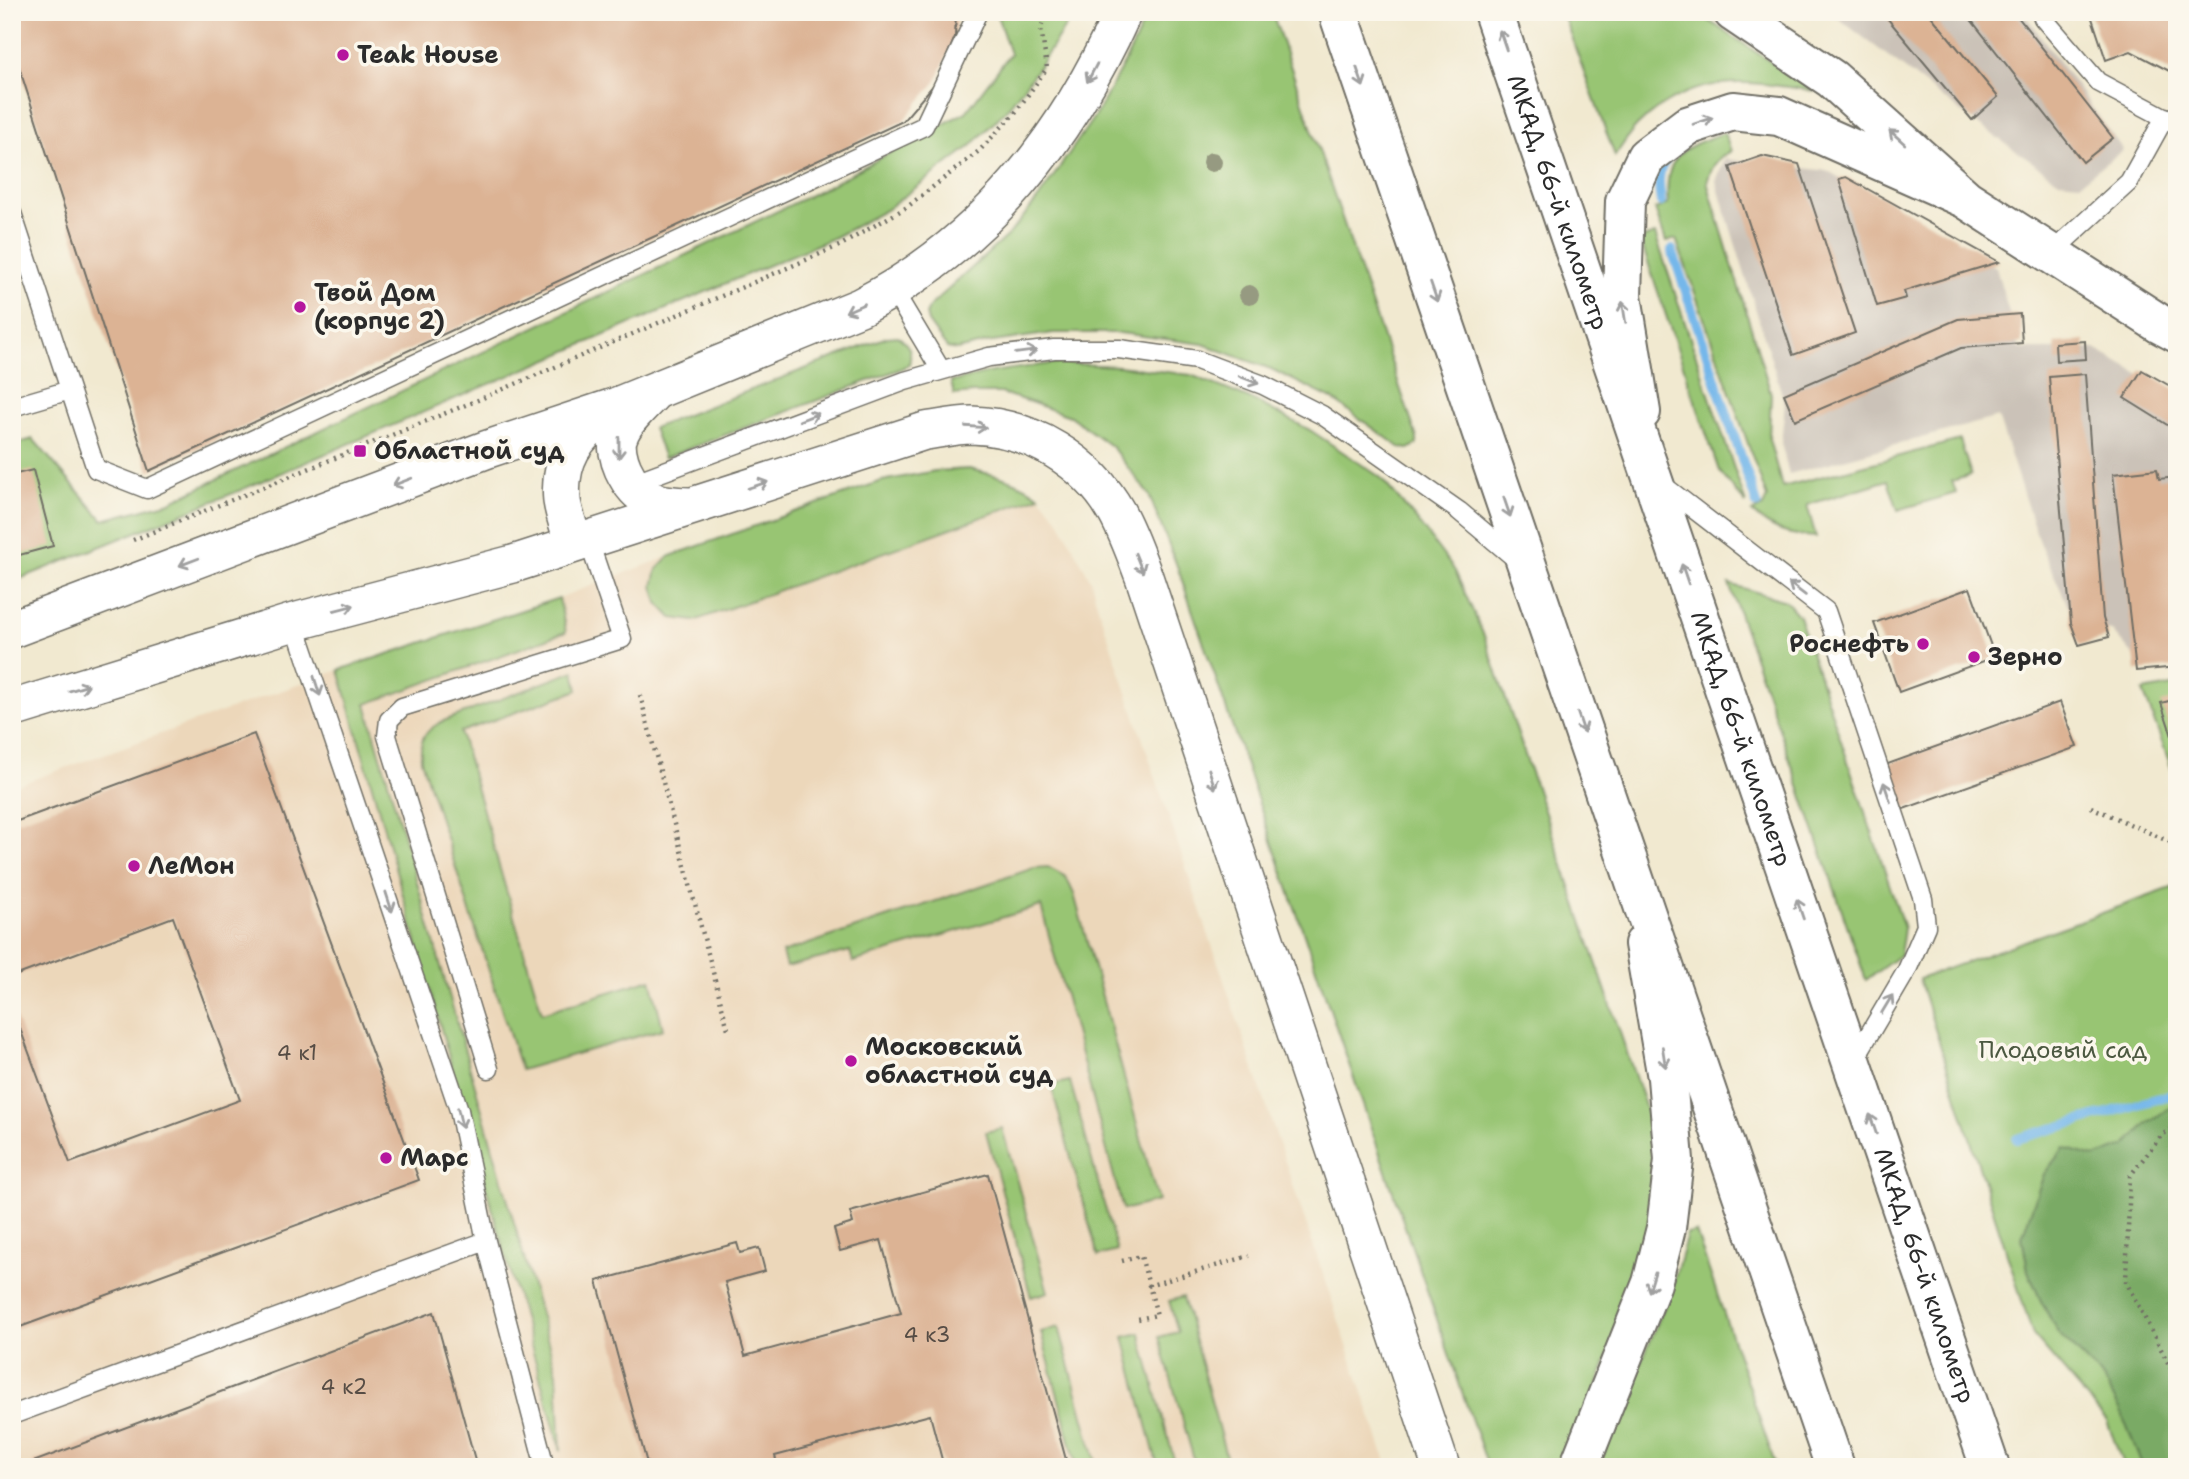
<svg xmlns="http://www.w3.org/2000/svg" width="2189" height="1479" font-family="'Shantell Sans',sans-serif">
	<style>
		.built { fill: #ecd7ba }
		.industrial { fill: #cbc2b8 }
		.green { fill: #98c573; stroke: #62784f; stroke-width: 2 }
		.forest { fill: #7aaa65; stroke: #526a48; stroke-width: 2 }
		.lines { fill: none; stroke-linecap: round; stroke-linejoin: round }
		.stream { stroke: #74b7ea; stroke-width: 10 }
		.building { fill: #dcb394 }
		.lane-casing { stroke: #706e65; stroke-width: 21 }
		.street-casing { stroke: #706e65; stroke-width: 40 }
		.secondary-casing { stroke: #706e65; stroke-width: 42 }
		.highway-casing { stroke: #706e65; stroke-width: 42 }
		.path { stroke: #706e65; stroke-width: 4.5; stroke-dasharray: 2 5; stroke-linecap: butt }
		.lane { stroke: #fff; stroke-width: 18 }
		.street { stroke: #fff; stroke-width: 37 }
		.secondary { stroke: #fff; stroke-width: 38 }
		.highway { stroke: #fff; stroke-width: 38 }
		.tree { fill: #969a81 }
		.oneway { stroke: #a0a0a0 }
		.poi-dot { fill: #b5179e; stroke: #fbf7ec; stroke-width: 2.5 }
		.labels { text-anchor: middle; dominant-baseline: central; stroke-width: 7; stroke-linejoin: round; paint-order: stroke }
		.number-label { font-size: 21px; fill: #574d45 }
		.poi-label { font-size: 24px; font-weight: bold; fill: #2b2b2b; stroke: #fbf7ec; text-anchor: start }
		.street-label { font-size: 24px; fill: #2b2b2b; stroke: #fbf7ec }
		.park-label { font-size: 24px; fill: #4c5941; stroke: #fbf7ec }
	</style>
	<rect width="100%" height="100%" fill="#fbf7ec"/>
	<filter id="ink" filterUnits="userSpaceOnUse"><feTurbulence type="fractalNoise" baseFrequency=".0143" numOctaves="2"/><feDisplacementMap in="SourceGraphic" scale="14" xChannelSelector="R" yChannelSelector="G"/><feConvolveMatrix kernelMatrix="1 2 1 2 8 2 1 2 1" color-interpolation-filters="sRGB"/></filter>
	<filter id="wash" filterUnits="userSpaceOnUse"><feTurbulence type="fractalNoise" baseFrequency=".00686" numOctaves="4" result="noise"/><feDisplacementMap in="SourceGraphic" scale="28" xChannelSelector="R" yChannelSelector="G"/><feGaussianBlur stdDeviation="1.57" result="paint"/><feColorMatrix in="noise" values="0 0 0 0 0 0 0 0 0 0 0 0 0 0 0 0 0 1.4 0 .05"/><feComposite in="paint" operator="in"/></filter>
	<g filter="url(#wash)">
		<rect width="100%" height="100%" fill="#f1e9d0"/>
		<path class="built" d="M969,469L1000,476L1027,486L1040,496L1059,520L1091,581L1097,604L1388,1467H12V787L339,670L559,598L670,556L882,481L935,471Z"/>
		<path class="industrial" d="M1830,12H2023L2123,150L2080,183L2059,181L1972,120Z
			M1725,159L1828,171L1996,267L2019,349H2095L2177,396V662L2142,665L2111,630L2082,636L2039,542L1998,417L1789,474L1781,443L1785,404L1716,181Z"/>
		<path class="green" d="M996,12H1075L1036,71L1007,109L971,146L886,210L835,237L236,492L12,582V445L33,439L103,520L170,502L815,193L966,112L1010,54Z
			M1148,12H1272L1417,438V444L1409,449L1401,448L1332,399L1271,369L1203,344L1120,333H1053L986,343L957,350L947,348L928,322L926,314L930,306L1010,233L1038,199L1100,108L1133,46Z
			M1562,12H1696L1814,91C1745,80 1692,72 1637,126C1629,134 1622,146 1615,156Z
			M1724,133L1731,151C1716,159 1712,166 1707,182L1771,394L1769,439L1782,487L1960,440L1971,475L1952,481L1956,493L1898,510L1888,480L1807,505L1816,537C1788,535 1773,532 1752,512L1763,507L1767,498L1676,239L1666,242L1655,209L1668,204C1664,155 1681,148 1724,133Z
			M1655,234L1746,504L1719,471L1640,239Z
			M898,336C908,345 913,350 909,364L900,369L664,458L653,428L887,337Z
			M1055,363L1119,366L1191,375L1255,401L1310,430L1380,477L1419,523L1455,571L1485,638L1652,1126L1659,1176L1656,1227L1567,1467H1488L1177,566L1149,495L1112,447L1070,416L1030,402L1001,393H973L954,395L951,382L992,372Z
			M969,469C995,475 1019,480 1040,496L694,621L672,618L658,603L653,586L657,569L670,556L882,481L935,471Z
			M1729,584L1786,601L1799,616L1904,928L1900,955L1866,980Z
			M559,598L566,632L366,704L557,1373L561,1451L339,670Z
			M574,671L578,690L460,732L542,1013L651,979L663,1029L521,1070L421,760C420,739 422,733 441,722Z
			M2177,685V783L2143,691Z
			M1048,867L1066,877L1074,894L1158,1201L1123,1210L1041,906L853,962L850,951L786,967L782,953L1034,868Z
			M2177,886V1467H2124L2107,1421L2033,1335L1919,979Z
			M1070,1081L1117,1251L1098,1256L1051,1085Z
			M1002,1128L1048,1292L1031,1297L986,1132Z
			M1696,1232L1776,1467H1598L1672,1288L1687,1234Z
			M1183,1297L1229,1467H1196L1159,1337L1178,1332L1169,1301Z
			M1059,1327L1097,1467H1077L1041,1332Z
			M1140,1333L1176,1467H1158L1124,1337Z"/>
		<path class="forest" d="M2177,1103V1467H2143L2120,1409L2103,1378L2058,1333L2041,1301L2028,1271L2022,1237L2044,1174L2064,1148L2095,1157L2125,1146L2147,1123Z"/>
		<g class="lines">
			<path class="stream" d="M1661,202C1659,189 1656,172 1665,161
				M1672,250L1757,504
				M2017,1139L2177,1093"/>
		</g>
		<g id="blocks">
			<path class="building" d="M12,12H956L955,37L936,82L903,121L149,471L12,45Z
				M1882,12H1928L1998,97L1972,120Z
				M1965,12H2014L2113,138L2083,162Z
				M2090,12H2177V75L2131,51L2106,60Z
				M1762,156L1799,164L1855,333L1793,355L1730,167Z
				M1846,177L1999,262L1904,291L1906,298L1877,306L1839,179Z
				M2020,314L2022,343L1961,348L1795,420L1784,394L1958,319Z
				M2085,341L2086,359L2056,361L2055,343Z
				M2142,370L2177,390V431L2124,398Z
				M2085,374L2103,618L2109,637L2079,645L2071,623L2049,377Z
				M2157,469L2159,479L2177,477V667L2136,671L2113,474Z
				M33,470L53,546L12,557V475Z
				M1970,588L1995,657L1899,692L1874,623Z
				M2177,699V734L2172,736L2161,703Z
				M2060,702L2077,747L1898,811L1882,766Z
				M254,734L419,1180L12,1330V1007L70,1163L240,1100L173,917L12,977V823Z
				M988,1174L1068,1467H944L930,1415L775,1456L778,1467H648L597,1281L737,1243L740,1253L759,1248L765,1271L725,1282L745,1356L901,1313L881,1240L840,1251L834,1229L853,1223L850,1212Z
				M434,1312L477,1467H35L33,1462Z"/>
		</g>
	</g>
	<g filter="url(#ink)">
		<use href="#blocks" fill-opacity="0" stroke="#706e65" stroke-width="2"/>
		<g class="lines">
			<defs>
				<path id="lane" d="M2041,12L2043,18L2098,82L2177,124
					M12,213L96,469L147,489L924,126L978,12
					M2050,254L2129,182L2165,117
					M893,290L941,370
					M12,407L70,390
					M1660,483L1826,611L1923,899L1926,926L1907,970L1854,1060
					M630,484L905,381L989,357L1054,349H1119L1197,360L1263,385L1322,415L1459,511L1516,559
					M294,622L459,1110L486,1241L545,1467
					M489,1069L387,736L389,720L402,707L622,639L588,539
					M12,1415L486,1241"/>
				<path id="street" d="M653,393C641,406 625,419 619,436C615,445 619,460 623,469C638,501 655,505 690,506
					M574,544C570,530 564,515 562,501C558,461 575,435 607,413
					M12,629L488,449L617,406L860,307C985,243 1066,139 1123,12
					M12,709L294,622L513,564L925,431C940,429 957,425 972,425C1031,427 1088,461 1117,513C1128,533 1136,556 1144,577L1441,1467"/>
				<path id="secondary" d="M1733,12L1832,79L1966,199L2160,324L2177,333
					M1641,412L1622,296L1625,201L1646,157L1687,126L1733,111L1779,116L1966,199
					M1579,1467L1652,1283L1666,1228L1674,1160L1667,1078L1644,944"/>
				<g id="highway">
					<path d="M1338,12L1835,1467"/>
					<path id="s1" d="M1493,12L1990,1467"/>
				</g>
			</defs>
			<use href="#lane" class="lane-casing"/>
			<use href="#street" class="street-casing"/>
			<use href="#secondary" class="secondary-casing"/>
			<use href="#highway" class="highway-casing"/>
			<path class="path" d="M133,540L478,400L841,245L907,207L979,151L1015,113L1047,68L1041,28L1046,12
				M640,695L729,1033
				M2091,807L2177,845
				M2177,1124L2161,1136L2130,1176L2126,1282L2177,1380
				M1122,1261L1141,1256L1157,1315L1138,1319
				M1148,1286L1249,1256"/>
			<use href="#lane" class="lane"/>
			<use href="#street" class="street"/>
			<use href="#secondary" class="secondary"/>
			<use href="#highway" class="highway"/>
		</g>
		<g class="tree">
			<circle cx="1212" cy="162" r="10"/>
			<circle cx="1249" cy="295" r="10"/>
		</g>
		<defs><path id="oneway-shaft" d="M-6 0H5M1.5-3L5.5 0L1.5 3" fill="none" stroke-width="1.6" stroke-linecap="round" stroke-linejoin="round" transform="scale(1.75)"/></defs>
		<g class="oneway">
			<use href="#oneway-shaft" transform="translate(1503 40) rotate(-109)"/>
			<use href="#oneway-shaft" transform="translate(1092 73) rotate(118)"/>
			<use href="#oneway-shaft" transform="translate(1360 77) rotate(71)"/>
			<use href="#oneway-shaft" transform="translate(1703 121) rotate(-18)"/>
			<use href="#oneway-shaft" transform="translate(1897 137) rotate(-138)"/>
			<use href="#oneway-shaft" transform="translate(1434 292) rotate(71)"/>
			<use href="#oneway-shaft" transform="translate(855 308) rotate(156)"/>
			<use href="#oneway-shaft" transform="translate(1624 312) rotate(-99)"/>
			<use href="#oneway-shaft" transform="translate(1026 352) rotate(-7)"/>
			<use href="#oneway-shaft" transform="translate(1249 380) rotate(21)"/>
			<use href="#oneway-shaft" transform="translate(809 417) rotate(-21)"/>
			<use href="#oneway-shaft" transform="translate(976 427) rotate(4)"/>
			<use href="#oneway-shaft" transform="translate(619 448) rotate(90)"/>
			<use href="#oneway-shaft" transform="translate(402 482) rotate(159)"/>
			<use href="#oneway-shaft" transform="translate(758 485) rotate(-18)"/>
			<use href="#oneway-shaft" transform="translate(1507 507) rotate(71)"/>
			<use href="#oneway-shaft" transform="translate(189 562) rotate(159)"/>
			<use href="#oneway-shaft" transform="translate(1139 563) rotate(68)"/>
			<use href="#oneway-shaft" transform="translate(1685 574) rotate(-109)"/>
			<use href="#oneway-shaft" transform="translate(1797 589) rotate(-143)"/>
			<use href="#oneway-shaft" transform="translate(344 608) rotate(-15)"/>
			<use href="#oneway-shaft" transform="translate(317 686) rotate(72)"/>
			<use href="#oneway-shaft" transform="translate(79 688) rotate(-17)"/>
			<use href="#oneway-shaft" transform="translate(1581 723) rotate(71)"/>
			<use href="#oneway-shaft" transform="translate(1212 779) rotate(72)"/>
			<use href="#oneway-shaft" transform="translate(1887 792) rotate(-109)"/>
			<use href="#oneway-shaft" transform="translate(389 902) rotate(72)"/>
			<use href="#oneway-shaft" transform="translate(1800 909) rotate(-109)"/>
			<use href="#oneway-shaft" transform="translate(1887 1004) rotate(-59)"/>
			<use href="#oneway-shaft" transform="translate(1664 1057) rotate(81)"/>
			<use href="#oneway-shaft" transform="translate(460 1118) rotate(77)"/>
			<use href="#oneway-shaft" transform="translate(1873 1124) rotate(-109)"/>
			<use href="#oneway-shaft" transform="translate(1652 1282) rotate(107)"/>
		</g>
	</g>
	<g class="poi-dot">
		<circle cx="343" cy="55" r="7"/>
		<circle cx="300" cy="307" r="7"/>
		<rect x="353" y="444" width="14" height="14" rx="3.5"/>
		<circle cx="1923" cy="644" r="7"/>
		<circle cx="1974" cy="657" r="7"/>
		<circle cx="134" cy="866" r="7"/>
		<circle cx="851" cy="1061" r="7"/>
		<circle cx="386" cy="1158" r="7"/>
	</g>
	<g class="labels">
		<g class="number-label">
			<text x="297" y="1053">4 к1</text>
			<text x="927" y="1335">4 к3</text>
			<text x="344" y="1387">4 к2</text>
		</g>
		<g class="poi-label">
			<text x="357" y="55">Teak House</text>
			<text x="314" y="293">Твой Дом<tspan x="314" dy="28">(корпус 2)</tspan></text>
			<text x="374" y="451">Областной суд</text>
			<text x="1909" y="644" text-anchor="end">Роснефть</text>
			<text x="1988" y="657">Зерно</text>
			<text x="148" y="866">ЛеМон</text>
			<text x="865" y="1047">Московский<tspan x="865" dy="28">областной суд</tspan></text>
			<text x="400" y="1158">Марс</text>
		</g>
		<g class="street-label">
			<text stroke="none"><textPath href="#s1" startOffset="201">МКАД, 66-й километр</textPath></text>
			<text stroke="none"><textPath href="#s1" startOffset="768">МКАД, 66-й километр</textPath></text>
			<text stroke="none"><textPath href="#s1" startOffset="1335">МКАД, 66-й километр</textPath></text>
		</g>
		<g class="park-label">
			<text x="2063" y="1050">Плодовый сад</text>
		</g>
	</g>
	<rect width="2189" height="1479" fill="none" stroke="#fbf7ec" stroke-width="42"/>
</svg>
